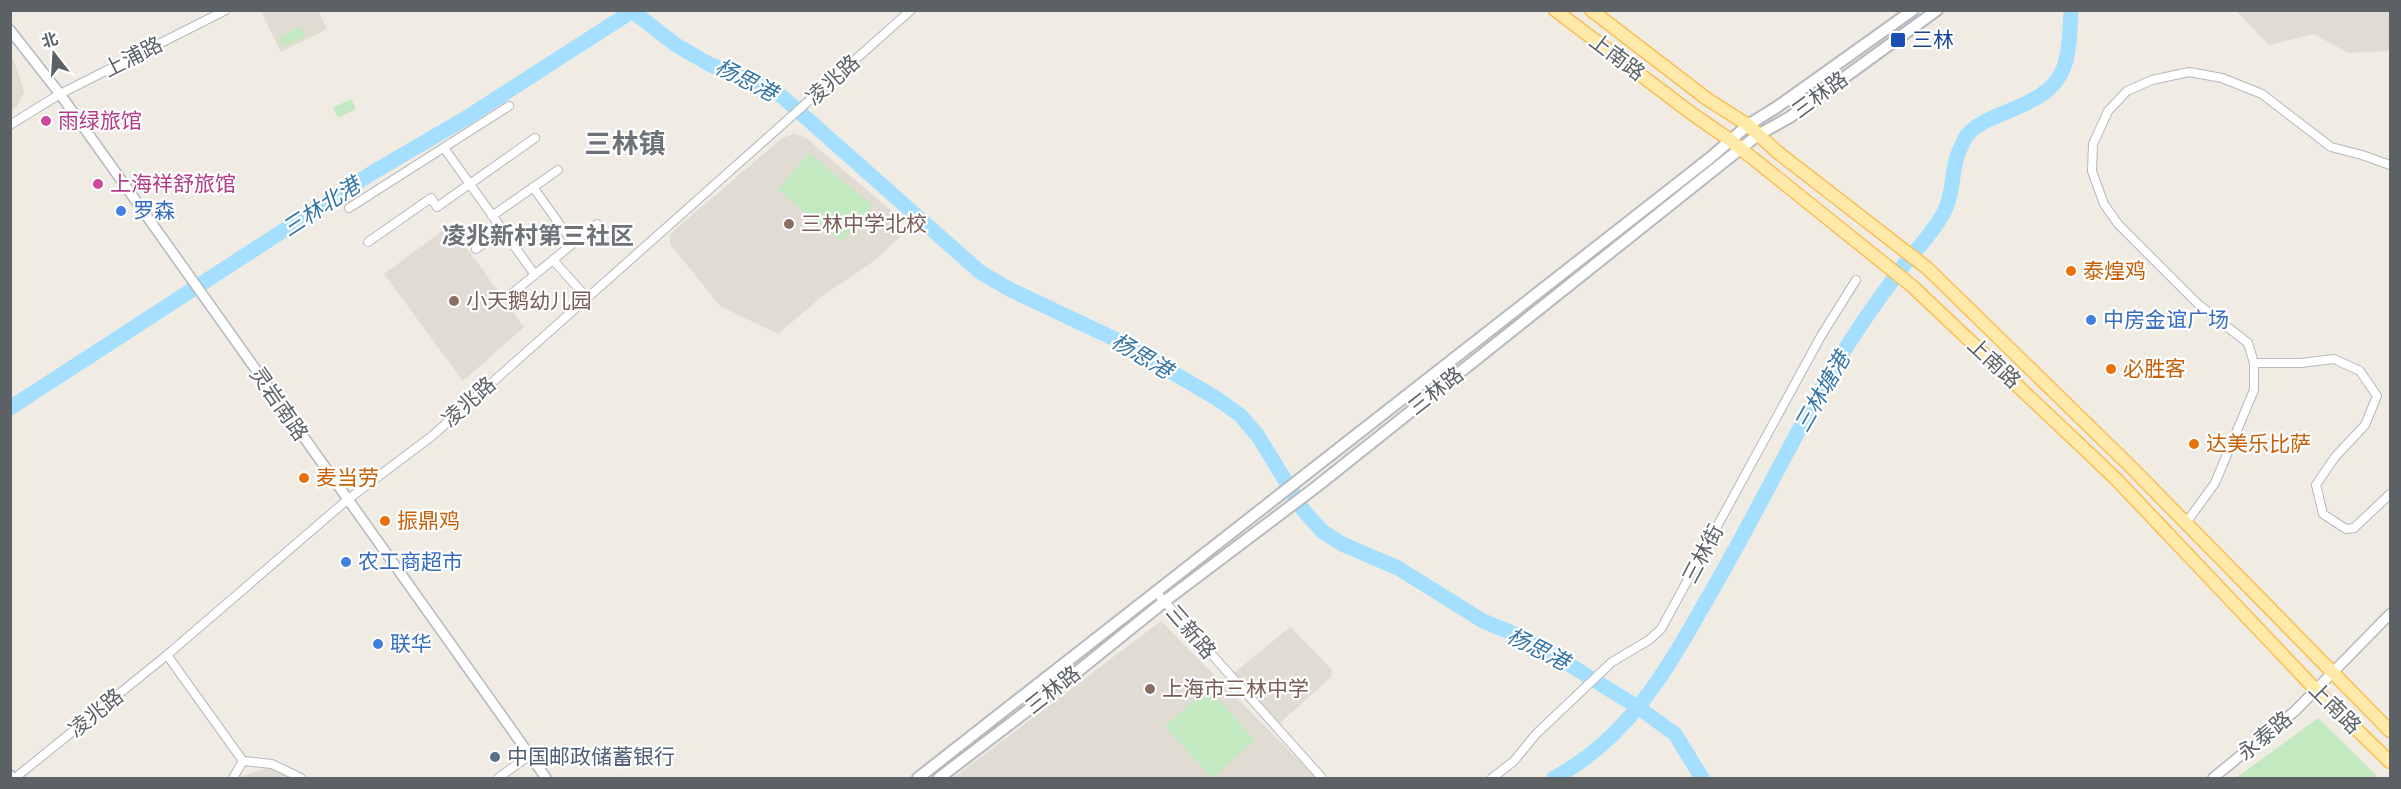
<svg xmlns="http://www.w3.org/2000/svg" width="2401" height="789" font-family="'Fira Sans','Noto Sans SC',sans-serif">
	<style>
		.education { fill: #e0dbd3 }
		.green { fill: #c2e9bf }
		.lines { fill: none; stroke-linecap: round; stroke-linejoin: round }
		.river { stroke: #a5dfff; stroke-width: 15 }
		.minor-casing { stroke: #b5b8bc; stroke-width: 10 }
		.tertiary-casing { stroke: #b5b8bc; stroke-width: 12 }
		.secondary-casing { stroke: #b6babf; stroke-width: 14 }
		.primary-casing { stroke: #fcbe51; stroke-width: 15 }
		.minor { stroke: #fff; stroke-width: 8 }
		.tertiary { stroke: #fff; stroke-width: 9 }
		.secondary { stroke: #fff; stroke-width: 10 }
		.primary { stroke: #ffeaaa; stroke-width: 12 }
		.transit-dot { fill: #1a4fb4; stroke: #fff; stroke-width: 2 }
		.hotel-dot { fill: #d1479c; stroke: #fff; stroke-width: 2 }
		.shop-dot { fill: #3f7fe0; stroke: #fff; stroke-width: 2 }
		.education-dot { fill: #8d6e63; stroke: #fff; stroke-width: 2 }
		.food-dot { fill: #e8710a; stroke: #fff; stroke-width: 2 }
		.service-dot { fill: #5c6f8a; stroke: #fff; stroke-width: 2 }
		.labels { text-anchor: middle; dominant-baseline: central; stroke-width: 4.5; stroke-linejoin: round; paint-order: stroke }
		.transit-label { font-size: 21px; fill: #164399; stroke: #fff; text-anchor: start }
		.street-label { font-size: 21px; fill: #5c6166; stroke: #fff }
		.hotel-label { font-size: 21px; fill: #b23c85; stroke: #fff; text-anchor: start }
		.shop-label { font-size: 21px; fill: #366cbe; stroke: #fff; text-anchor: start }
		.education-label { font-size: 21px; fill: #785e54; stroke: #fff; text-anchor: start }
		.food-label { font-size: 21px; fill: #c56008; stroke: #fff; text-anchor: start }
		.service-label { font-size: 21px; fill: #4e5e75; stroke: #fff; text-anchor: start }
		.water-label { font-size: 22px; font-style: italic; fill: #3576a7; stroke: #fff }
		.quarter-label { font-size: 24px; font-weight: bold; fill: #6d7378; stroke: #fff }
		.district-label { font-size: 27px; font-weight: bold; fill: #6d7378; stroke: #fff }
	</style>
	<rect width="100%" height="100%" fill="#f0ece4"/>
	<path class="education" d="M261,11H318L327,29L281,52Z
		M2236,11H2390V51L2348,53L2314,34L2269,45Z
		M11,56L15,63L24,92L17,106L11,111Z
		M794,134L805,137L895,214L900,237L874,261L825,294L778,334L720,306L670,244V234L782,138Z
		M450,225L524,327L463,381L384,274Z
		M1161,621L1316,778H953Z
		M1290,627L1332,670L1331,677L1280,723L1234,673Z
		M269,768L290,778H240L242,776Z"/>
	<path class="green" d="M300,27L305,36L283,47L279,37Z
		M351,99L356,109L338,118L333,108Z
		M809,153L873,206L842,242L778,190Z
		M1208,688L1255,740L1212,778L1165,726Z
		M2318,718L2379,778H2236Z"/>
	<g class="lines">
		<path class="river" d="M631,10L676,45L709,64L778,93L980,272L1011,290L1117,340L1216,398L1240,415L1258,436L1304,511L1322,531L1342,544L1398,568L1483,621L1517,635L1549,652L1639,708L1675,734L1702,778
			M10,408L372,173L466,118L634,10
			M1554,778C1633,736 1671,662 1714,587C1755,516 1791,442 1831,372C1853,335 1878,299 1904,265C1918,247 1934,232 1944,212C1954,194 1951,170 1959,151C1961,147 1963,142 1965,138C1984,109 2048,111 2064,67C2070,50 2070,29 2071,10"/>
		<defs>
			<path id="minor" d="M10,125L60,94L226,10
				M444,148L535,275
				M533,187L573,243
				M349,208L509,106
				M492,216L558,170
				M368,242L431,198L437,207L535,138
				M476,249L503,230
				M553,260L587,298
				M510,295L597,224
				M2254,363H2301L2334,359L2360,371L2377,396L2365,425L2335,457L2316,485L2323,514L2346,529L2354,528L2390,494
				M2186,523L2215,483L2254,390V363L2248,343L2199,305L2118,224L2104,204L2092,171L2093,144L2108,111L2127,91L2152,80L2189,72L2222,78L2262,94L2331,147L2362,155L2390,165
				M1156,592L1322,778
				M167,655L243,761L233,778
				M243,761L272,764L301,778
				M15,778L167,655L347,500L432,436L911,10
				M498,778L530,755
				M1492,778L1514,761L1536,734L1612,662L1649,640L1661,629L1821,336L1856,280"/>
			<path id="tertiary" d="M10,30L60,94L546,778
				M2213,778L2295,711L2390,614"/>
			<path id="secondary" d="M10,776L12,778
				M918,778L1710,158L1748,125L1777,107L1913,10
				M939,778L1057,688L1165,601L1316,487L1740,149L1758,135L1790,117L1937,10"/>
			<path id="primary" d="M1555,10L1691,113L1730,140L1912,286L2116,479L2316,690L2390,762
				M1591,10L1707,99L1748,125L1776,151L1927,268L2131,467L2390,731"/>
		</defs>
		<use href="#minor" class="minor-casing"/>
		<use href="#tertiary" class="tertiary-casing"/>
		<use href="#secondary" class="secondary-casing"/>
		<use href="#primary" class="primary-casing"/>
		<use href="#minor" class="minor"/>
		<use href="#tertiary" class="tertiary"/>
		<use href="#secondary" class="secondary"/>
		<use href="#primary" class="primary"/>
	</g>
	<rect class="transit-dot" x="1890" y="32" width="16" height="16" rx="3"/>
	<g class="hotel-dot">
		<circle cx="46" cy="121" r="6"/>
		<circle cx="98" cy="184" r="6"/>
	</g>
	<g class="shop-dot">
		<circle cx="121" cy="211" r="6"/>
		<circle cx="2091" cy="320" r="6"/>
		<circle cx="346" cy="562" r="6"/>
		<circle cx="378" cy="644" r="6"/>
	</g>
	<g class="education-dot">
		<circle cx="789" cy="224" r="6"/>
		<circle cx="454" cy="301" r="6"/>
		<circle cx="1150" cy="689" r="6"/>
	</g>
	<g class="food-dot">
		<circle cx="2071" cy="271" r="6"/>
		<circle cx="2111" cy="369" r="6"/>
		<circle cx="2194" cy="444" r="6"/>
		<circle cx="304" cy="478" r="6"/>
		<circle cx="385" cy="521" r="6"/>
	</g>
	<circle class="service-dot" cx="495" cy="757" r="6"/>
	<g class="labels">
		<g class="transit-label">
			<text x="1912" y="40">三林</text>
		</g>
		<g class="street-label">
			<text transform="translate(133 57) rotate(-27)">上浦路</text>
			<text transform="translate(1617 57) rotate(37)">上南路</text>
			<text transform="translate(833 80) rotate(-42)">凌兆路</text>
			<text transform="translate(1820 95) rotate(-36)">三林路</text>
			<text transform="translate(1994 363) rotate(43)">上南路</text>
			<text transform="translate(1436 391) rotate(-38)">三林路</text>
			<text transform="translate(469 402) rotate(-42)">凌兆路</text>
			<text transform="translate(279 404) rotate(55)">灵岩南路</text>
			<text transform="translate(1703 554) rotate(-62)">三林街</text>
			<text transform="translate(1191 632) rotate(49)">三新路</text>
			<text transform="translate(1053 690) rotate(-38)">三林路</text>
			<text transform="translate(2335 708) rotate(45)">上南路</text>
			<text transform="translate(96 713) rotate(-39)">凌兆路</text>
			<text transform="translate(2265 736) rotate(-40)">永泰路</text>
		</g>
		<g class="hotel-label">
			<text x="58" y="121">雨绿旅馆</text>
			<text x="110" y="184">上海祥舒旅馆</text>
		</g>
		<g class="shop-label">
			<text x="133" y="211">罗森</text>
			<text x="2103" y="320">中房金谊广场</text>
			<text x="358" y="562">农工商超市</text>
			<text x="390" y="644">联华</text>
		</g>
		<g class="education-label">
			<text x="801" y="224">三林中学北校</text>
			<text x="466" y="301">小天鹅幼儿园</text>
			<text x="1162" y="689">上海市三林中学</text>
		</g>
		<g class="food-label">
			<text x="2083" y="271">泰煌鸡</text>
			<text x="2123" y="369">必胜客</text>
			<text x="2206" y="444">达美乐比萨</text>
			<text x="316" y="478">麦当劳</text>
			<text x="397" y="521">振鼎鸡</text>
		</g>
		<g class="service-label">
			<text x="507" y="757">中国邮政储蓄银行</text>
		</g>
		<g class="water-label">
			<text transform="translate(746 80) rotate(27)">杨思港</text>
			<text transform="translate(321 207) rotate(-33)">三林北港</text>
			<text transform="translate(1142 356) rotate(31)">杨思港</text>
			<text transform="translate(1822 392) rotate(-60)">三林塘港</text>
			<text transform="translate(1538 649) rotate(27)">杨思港</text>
		</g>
		<g class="quarter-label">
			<text x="538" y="236">凌兆新村第三社区</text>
		</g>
		<g class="district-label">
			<text x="625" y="144">三林镇</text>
		</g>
	</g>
	<rect width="2401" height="789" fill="none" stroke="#5c6166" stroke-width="24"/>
	<g transform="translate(54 54) rotate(343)" stroke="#ffffff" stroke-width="4.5" paint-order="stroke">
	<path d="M0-4.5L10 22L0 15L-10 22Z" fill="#5c6166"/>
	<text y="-9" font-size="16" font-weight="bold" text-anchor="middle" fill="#5c6166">北</text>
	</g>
</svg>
